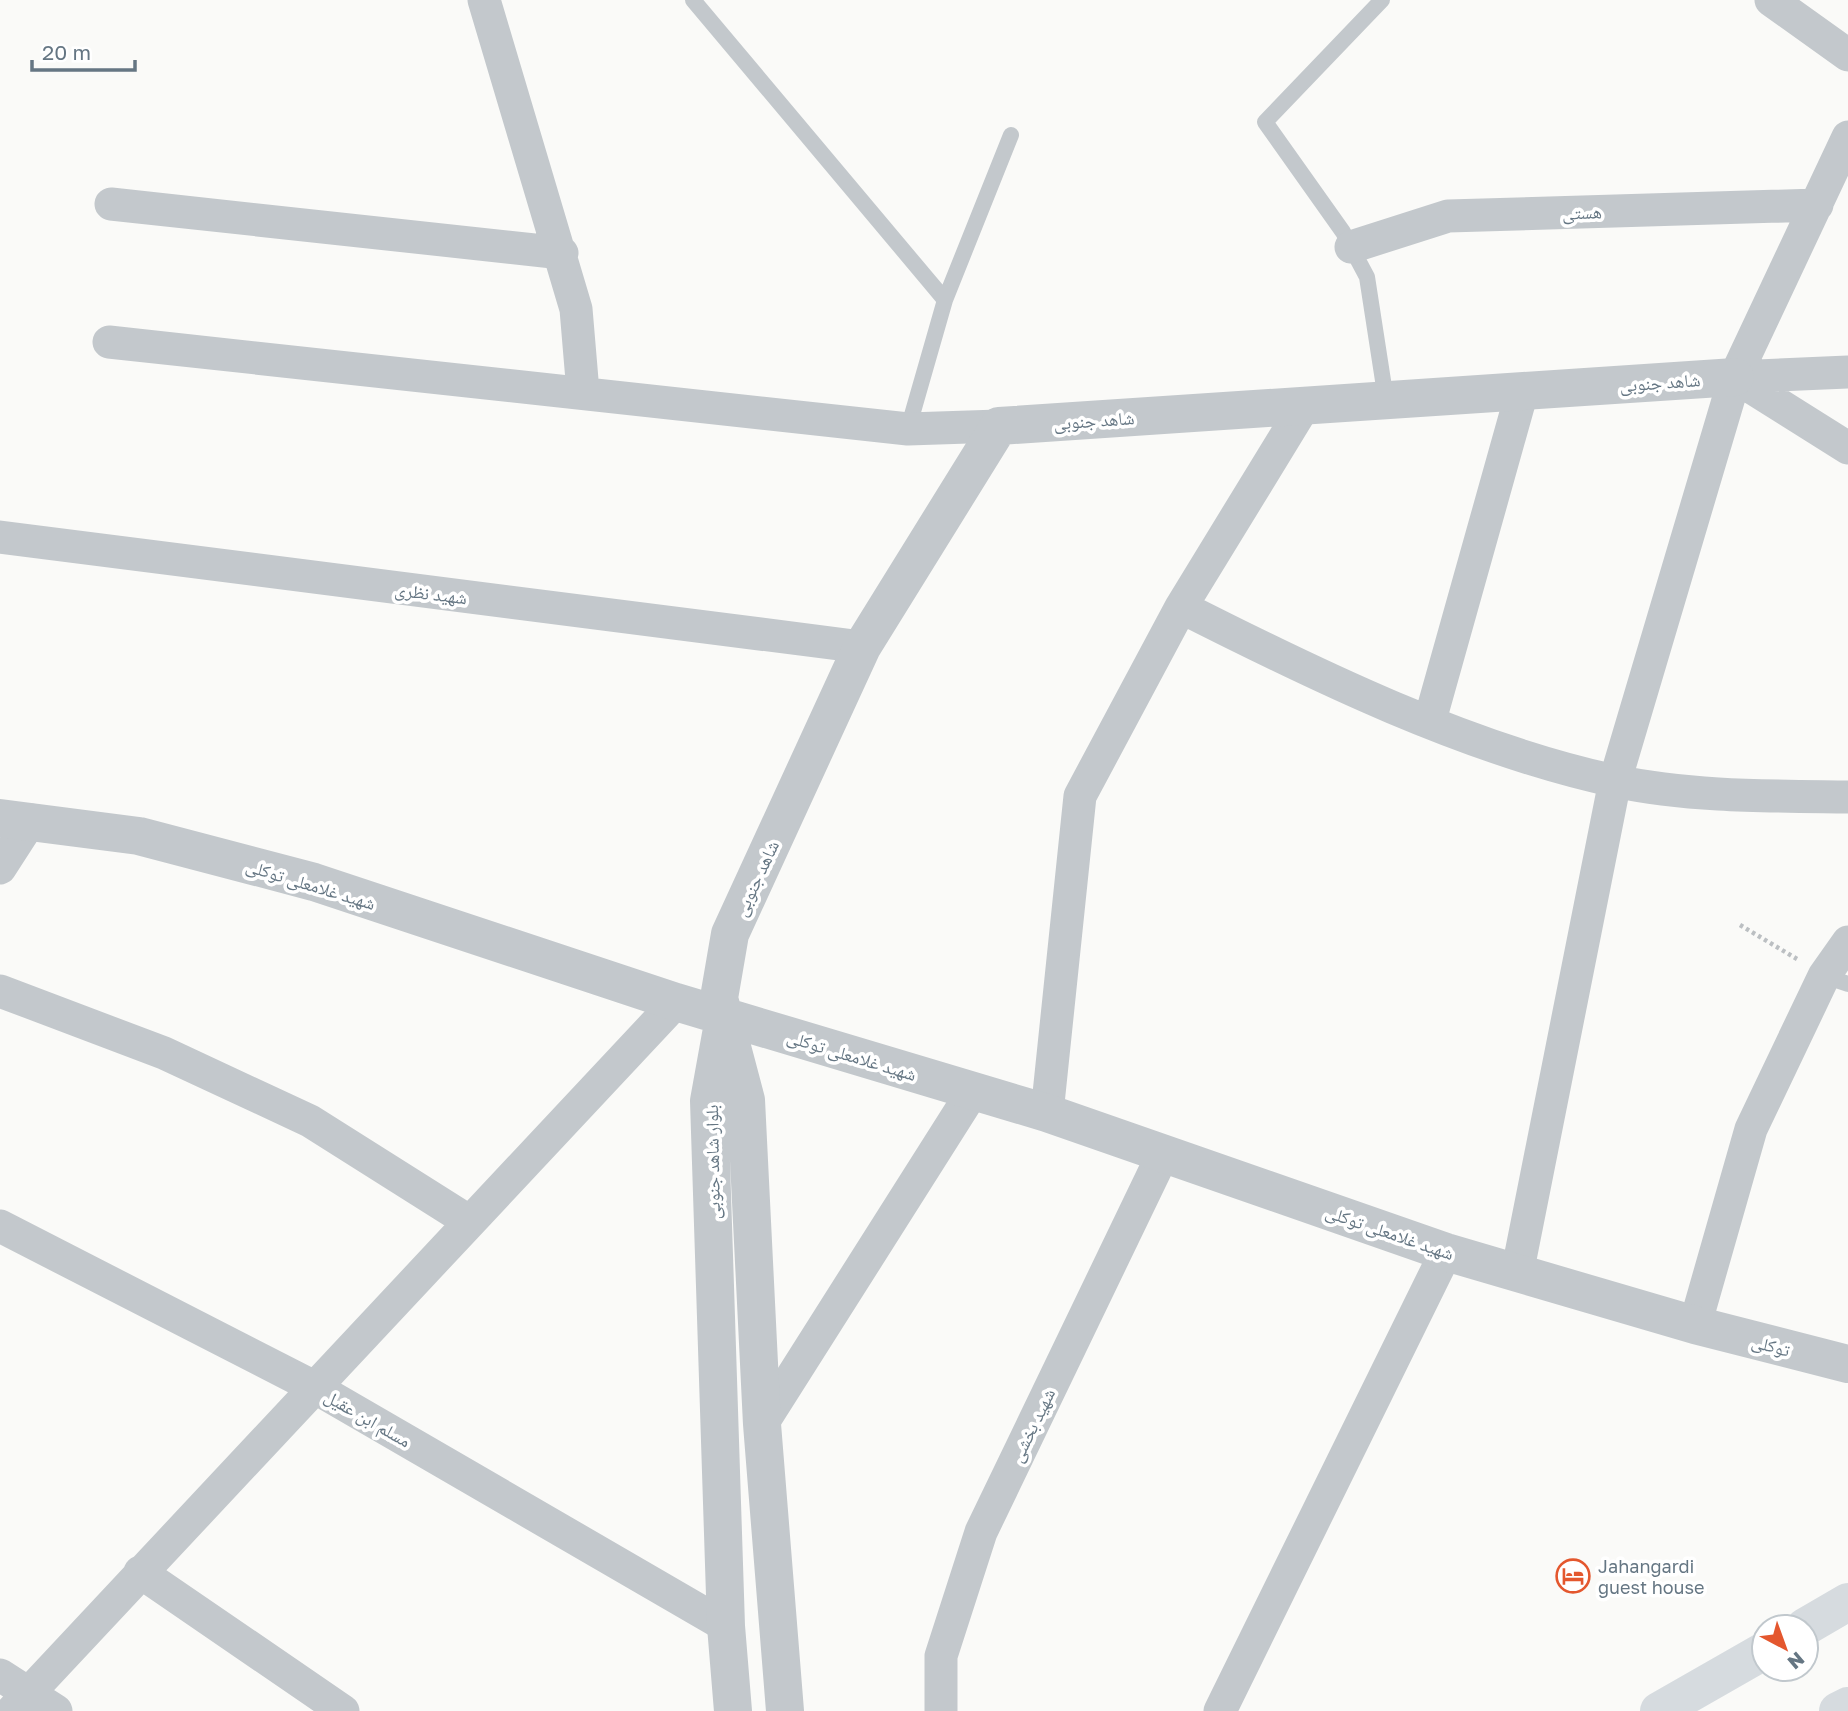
<svg xmlns="http://www.w3.org/2000/svg" width="1848" height="1711" font-family="'Golos Text','Noto Naskh Arabic',sans-serif">
	<style>
		.lines { fill: none; stroke-linecap: round; stroke-linejoin: round }
		.path { stroke: #bbbfc2; stroke-width: 4.5; stroke-dasharray: 3.5 3.5; stroke-linecap: butt }
		.service { stroke: #c3c8cc; stroke-width: 16 }
		.minor { stroke: #c3c8cc; stroke-width: 33 }
		.tertiary { stroke: #c3c8cc; stroke-width: 38 }
		.secondary { stroke: #d6dbdf; stroke-width: 38 }
		.labels { text-anchor: middle; dominant-baseline: central; stroke-width: 7; stroke-linejoin: round; paint-order: stroke }
		.street-label { font-size: 18px; fill: #657683; stroke: #fff }
		.poi-label { font-size: 18px; fill: #657683; stroke: #fff; text-anchor: start }
	</style>
	<rect width="100%" height="100%" fill="#fafaf8"/>
	<g class="lines">
		<path class="path" d="M1740,925L1797,959"/>
		<path class="service" d="M693,0L945,300
			M1382,0L1265,122L1343,232L1367,277L1386,400
			M908,429L945,300L1011,135
			M1824,976L1848,984"/>
		<path class="minor" d="M484,0L576,309L583,392
			M1771,0L1848,55
			M111,204L562,253
			M1351,247L1448,216L1817,205
			M109,342L908,429L999,426
			M1735,377L1848,448
			M1735,377L1848,372
			M0,537L862,647
			M1181,607C1315,675 1467,749 1615,781C1690,797 1771,796 1848,797
			M1430,720L1522,392
			M0,868L31,820
			M0,991L164,1053L310,1121L470,1222
			M1047,1113L1080,796L1181,607L1304,406
			M0,1226L314,1387L726,1626
			M1517,1274L1615,781L1735,377L1848,137
			M1695,1325L1751,1129L1824,976L1848,942
			M762,1424L973,1091
			M140,1572L343,1711
			M0,1675L56,1711
			M12,1711L676,1002
			M941,1711V1656L981,1532L1164,1152
			M1220,1711L1446,1252"/>
		<path class="tertiary" d="M0,818L139,836L314,882L676,1002L1047,1113L1446,1252L1695,1325L1848,1364
			M722,1029L709,1101L726,1626L733,1711
			M785,1711L762,1424L746,1100L719,998L730,934L862,647L999,426L1735,377"/>
		<path class="secondary" d="M1805,1627L1848,1602
			M1659,1711L1764,1651
			M1838,1711L1848,1706"/>
	</g>
	<defs>
		<symbol id="hotel-ring" viewBox="-11 -11 22 22"><circle r="9.5" fill="#fff" stroke="#e4572e" stroke-width="1.5"/><path d="M-6-4.5h1.5V1H6V5H4.5V3h-9V5H-6ZM-4 0a1.8 1.8 0 1 1 3.6 0ZM.5 0V-2.5h3Q6-2.5 6 0Z" fill="#e4572e"/></symbol>
	</defs>
	<g fill-rule="evenodd">
		<use href="#hotel-ring" x="1554" y="1557" width="38" height="38"/>
	</g>
	<g class="labels">
		<g class="street-label">
			<text transform="translate(1582 212) rotate(-2)">هستی</text>
			<text transform="translate(1660 382) rotate(-4)">شاهد جنوبی</text>
			<text transform="translate(1094 420) rotate(-4)">شاهد جنوبی</text>
			<text transform="translate(431 593) rotate(7)">شهید نظری</text>
			<text transform="translate(756 878) rotate(-65)">شاهد جنوبی</text>
			<text transform="translate(311 884) rotate(17)">شهید غلامعلی توکلی</text>
			<text transform="translate(852 1055) rotate(17)">شهید غلامعلی توکلی</text>
			<text transform="translate(712 1162) rotate(-91)">بلوار شاهد جنوبی</text>
			<text transform="translate(1390 1232) rotate(19)">شهید غلامعلی توکلی</text>
			<text transform="translate(1771 1345) rotate(15)">توکلی</text>
			<text transform="translate(368 1418) rotate(30)">مسلم ابن عقیل</text>
			<text transform="translate(1032 1425) rotate(-64)">شهید بخشی</text>
		</g>
		<g class="poi-label">
			<text x="1598" y="1566">Jahangardi<tspan x="1598" dy="21">guest house</tspan></text>
		</g>
	</g>
	<g transform="translate(1785 1648) rotate(139)"><circle r="33" fill="#ffffff" stroke="#c1c8cd" stroke-width="2"/>
	<path d="M0-5L12 26L0 18L-12 26Z" fill="#e4572e"/>
	<text y="-10" font-size="19" font-weight="bold" text-anchor="middle" fill="#657683">N</text>
	</g>
	<path d="M32 60v10h103v-10" fill="none" stroke="#657683" stroke-width="3.5"/>
	<text x="42" y="60" font-size="21" fill="#657683" stroke="#ffffff" stroke-width="5" paint-order="stroke">20 m</text>
</svg>
